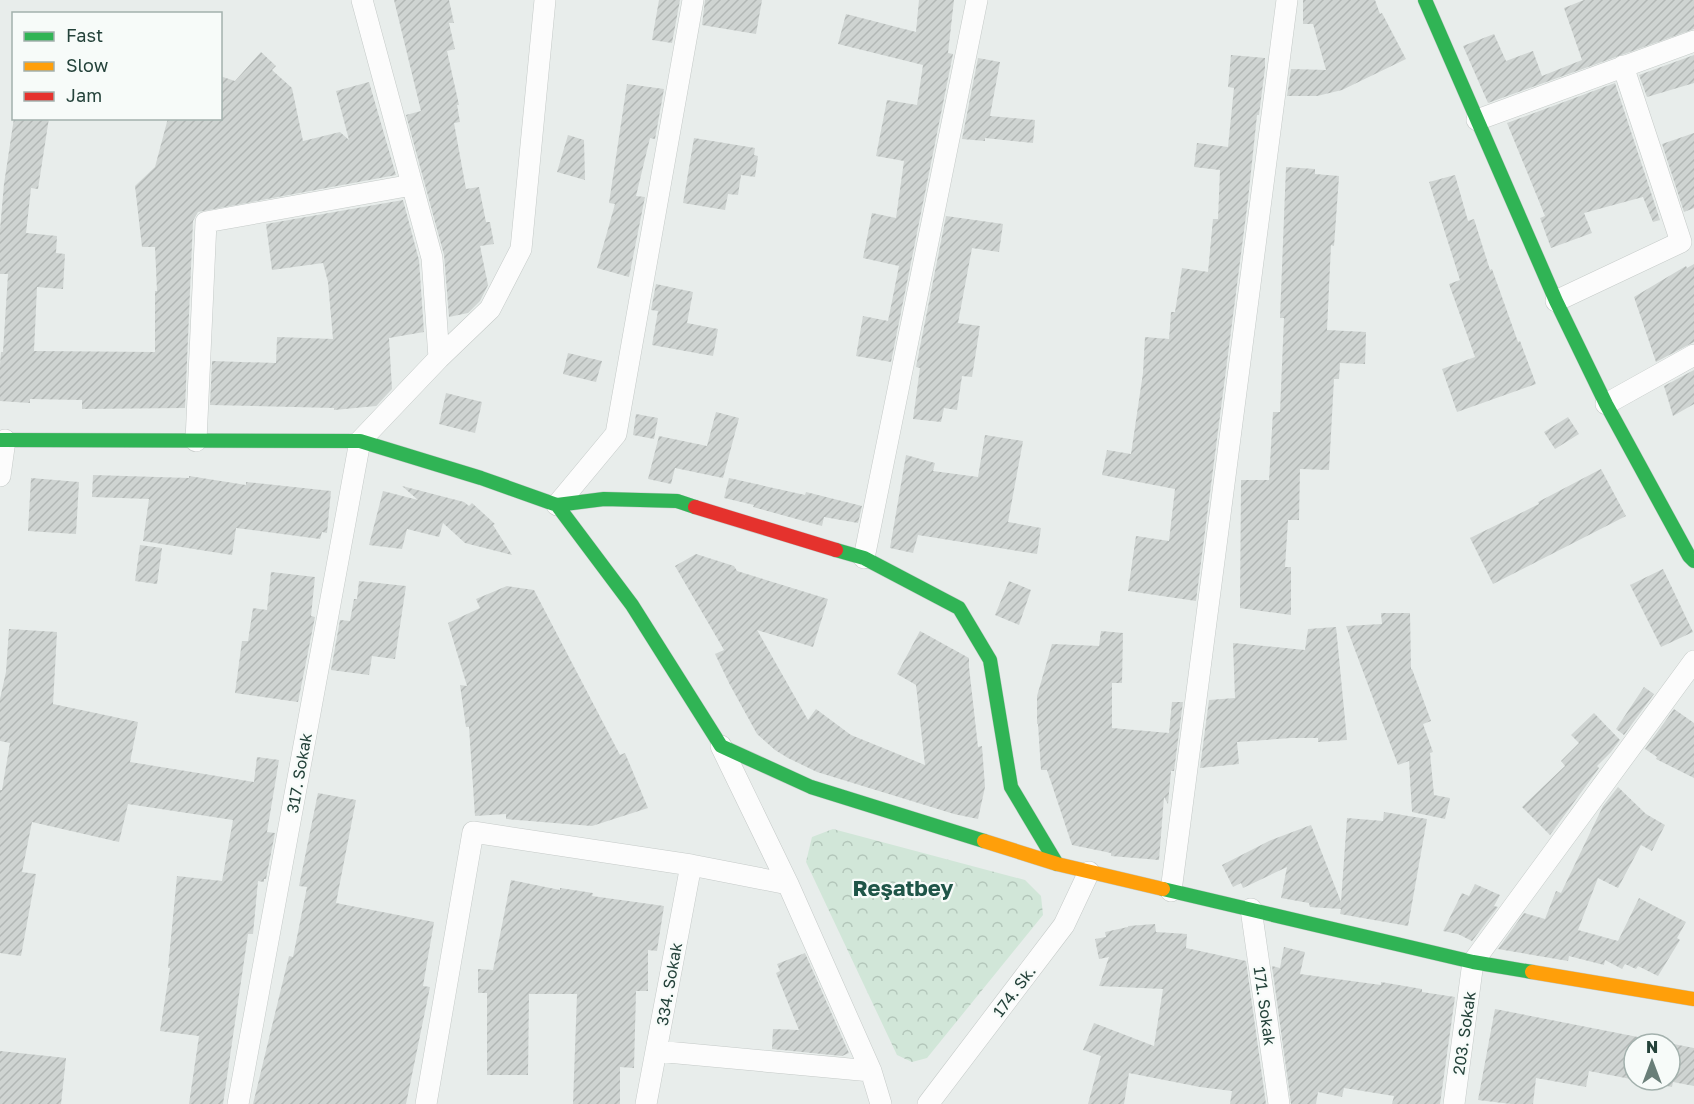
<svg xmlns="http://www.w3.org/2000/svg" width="1694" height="1104" font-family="'Golos Text',sans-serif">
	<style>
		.park { fill: url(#park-crowns) }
		.building { fill: url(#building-hatch); fill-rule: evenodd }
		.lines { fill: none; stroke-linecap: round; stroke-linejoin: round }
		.street-casing { stroke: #c5cac8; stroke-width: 22 }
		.fast-casing { stroke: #c3cbc8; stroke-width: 15 }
		.slow-casing { stroke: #c3cbc8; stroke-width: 15 }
		.jam-casing { stroke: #c3cbc8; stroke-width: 15 }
		.street { stroke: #fcfcfc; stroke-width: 21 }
		.fast { stroke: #30b455; stroke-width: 14 }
		.slow { stroke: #ff9f0a; stroke-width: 14 }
		.jam { stroke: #e5322d; stroke-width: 14 }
		.labels { text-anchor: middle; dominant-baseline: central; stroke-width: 4.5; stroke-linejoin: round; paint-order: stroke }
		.street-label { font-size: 16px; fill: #24423a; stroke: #f7fbf9 }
		.district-label { font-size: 22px; font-weight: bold; fill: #1f5548; stroke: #f7fbf9 }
	</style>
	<defs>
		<pattern id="park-crowns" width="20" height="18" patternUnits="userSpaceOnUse" patternTransform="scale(1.5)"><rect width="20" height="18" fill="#d1e6d8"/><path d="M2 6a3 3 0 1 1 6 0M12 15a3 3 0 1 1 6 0" fill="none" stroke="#b3c6ba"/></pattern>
		<pattern id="building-hatch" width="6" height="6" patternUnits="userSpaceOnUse" patternTransform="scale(1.5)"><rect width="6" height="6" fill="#cfd4d2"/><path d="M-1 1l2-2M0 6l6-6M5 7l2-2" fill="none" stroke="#b2b7b5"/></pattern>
	</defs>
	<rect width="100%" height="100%" fill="#e8edeb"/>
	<path class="park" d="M833,829L1025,880L1041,896L1043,915L927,1058L912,1062L897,1055L806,862L812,837Z"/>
	<path class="building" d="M394,0H449L454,23H449L455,49L447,51L459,105H457L460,122L454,123L466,189L479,187L486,222H490L494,244L480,246L488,285L480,301L468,313L449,317L444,255L406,115L421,111Z
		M659,0H680L672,43L652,40Z
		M705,0H762L756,34L702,25Z
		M919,0H954L948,53L953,54L891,362L856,356L863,316L888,321L899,266L863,258L872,213L896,218L904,161L876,156L887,100L917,105L923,65L838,44L846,14L916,32Z
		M1303,0H1375L1380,14L1382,13L1406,59L1342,90L1317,96H1287L1291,69L1326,70L1313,24H1303Z
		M1584,0H1694V29L1488,103L1463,46L1494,34L1506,61L1533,51L1542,76L1582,60L1564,8Z
		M261,52L276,66L272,70L292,88L303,141L340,132L349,140L336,91L369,82L396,175L198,212L193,221L185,408L82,409V400L30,399V403L0,401V365L1,352H3L8,274H0V230L4,184L14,118H49L38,189L31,188L26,233L57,236L56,253L65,254L63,289L37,287L34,351L155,352V291H157L155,247H142L135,186L155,167L168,118H220V76L235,81Z
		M1231,55L1265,58V68L1259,115H1257L1248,200L1196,601L1128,591L1136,536L1169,541L1175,489L1102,475L1107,450L1131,454L1143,373L1145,337L1169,339L1171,312H1175L1182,268L1208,272L1213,219H1218L1220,170L1194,167L1197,143L1228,147L1234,88L1228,87Z
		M1694,55V83L1647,97L1639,75Z
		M978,58L1000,62L990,116L1035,120L1033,143L985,138V141L962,139Z
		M1615,83L1660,220L1653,222L1643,197L1584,213L1592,233L1551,248L1540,218L1545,216L1507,123Z
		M627,84L664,89L655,139L650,138L636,196L645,197L629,277L597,268L615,204L609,203Z
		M1694,133V208L1684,212L1662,144Z
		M568,135L584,140L585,180L557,172Z
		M694,138L755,148L754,155L758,156L755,177L741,175L738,195L728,194L725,210L683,203Z
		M1286,167L1315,169V174L1339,176L1334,246L1331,245L1327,330L1366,332L1365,364L1340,363L1339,379H1334L1329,470L1300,469L1299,520H1288L1285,567H1291V615L1240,608L1241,480H1269L1273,412H1280L1284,318H1280Z
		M1455,175L1468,221L1474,219L1490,270L1492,269L1518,342L1520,341L1536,384L1457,412L1442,369L1475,357L1449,284L1460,280L1429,182Z
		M403,200L419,260L424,332L389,338L392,389L376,406L334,410V408L210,405L212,361L276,363L277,337L333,339L328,282L323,263L272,270L266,224Z
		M946,216L1003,224L999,252L972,248L958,323L980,326L972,377L962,376L957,410L944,408L941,422L913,419L920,368L916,367Z
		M1694,264V342L1656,362L1634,297L1686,266L1687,268Z
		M656,284L693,292L687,323L718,329L713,356L652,345L658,311L651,310Z
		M568,353L602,361L596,382L563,374Z
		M1694,370V404L1673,416L1664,386Z
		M446,393L482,402L475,433L439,424Z
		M716,412L739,418L723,478L675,468L671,484L648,479L659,436L707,446Z
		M636,414L658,418L654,439L633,435Z
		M1568,417L1579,434L1555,449L1544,432Z
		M985,435L1023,441L1008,522L1041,528L1037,554L918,535L913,553L890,548L906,455L935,463L933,471L978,477Z
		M1601,469L1626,516L1493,584L1470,538L1539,504L1538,502Z
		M93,475L189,478V476L246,485V482L331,491L327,533L322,532L320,539L236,528L232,555L143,541L149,499L92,497Z
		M31,478L79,482L76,534L28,531Z
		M729,478L805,495L806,492L862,506L858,523L824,517L822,526L753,507L754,505L724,498Z
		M402,486L464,502L469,506L472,503L495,524L493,525L512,555L465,543L443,523L439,537L407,529L402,549L369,545L383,491L418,500Z
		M140,545L162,548L157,584L135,581Z
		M696,554L734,566L737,571L828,599L813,647L757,630L808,720L816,709L851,735L925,765L916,685L897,674L920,631L969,658V667L978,747L982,746L985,787L978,819L954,814L817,772L788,758L775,750L757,734L730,685L715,654L724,650L675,566Z
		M1663,569L1693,632L1661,647L1630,585Z
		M271,572L315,577L311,616L315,617L298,702L235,693L242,641H248L253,608L267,610Z
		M359,581L406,586L395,659L372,656L369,675L331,670L340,620L350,621L354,599H357Z
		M1009,581L1031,590L1019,625L995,615Z
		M507,586L534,590L620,755L625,753L648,808L592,826L506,819V814L475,816L469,727H466L460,685L467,686L448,623L480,608L476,599Z
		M1381,613H1410L1411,669H1412L1431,721L1423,724L1433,752L1430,753L1434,795L1450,798L1445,819L1412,812L1409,761L1398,765L1346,626L1382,624Z
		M1336,627L1347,740L1318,742V738H1291L1237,742L1239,764L1200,768L1209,700L1235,698L1233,643L1305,650L1308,629Z
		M9,629L57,632L53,704L138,722L130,762L254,782L257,757L279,760L267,832L275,833L266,879H264V882L258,881L253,934H248L223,1104H189L199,1036L160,1031L170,968H168L177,876L222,881L233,820L128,804L119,842L32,822L22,872L36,874L21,956L0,953V790H2L10,743L0,741V699L6,672Z
		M1101,631L1123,633L1122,683H1112V728L1169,733L1172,702H1183L1174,771H1171L1168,804L1164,797L1159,860L1111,856V853L1072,845L1047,770H1041L1038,724H1037V696L1052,644L1099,646Z
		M1644,687L1654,694L1624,735L1616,729Z
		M1674,709L1694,723V778L1656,759L1657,757L1645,749Z
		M1594,713L1620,740L1611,752L1597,766L1599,768L1550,835L1522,807L1565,766L1561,761L1579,743L1571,735Z
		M1618,787L1646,814L1665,825L1652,851L1641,845L1618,888L1598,878L1578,930L1618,941L1639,898L1686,922L1677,938L1680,940L1658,976L1638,966L1636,969L1625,964L1622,969L1605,960L1604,965L1569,956L1568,961L1498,949L1524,913L1545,919L1556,891L1561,893L1603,806Z
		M318,793L356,800L336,903L434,922L423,986L430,987L406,1104H253L289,956L293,957L307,887L299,886Z
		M1384,812L1427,819L1408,926L1340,914L1341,909L1310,907L1309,903L1281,898L1287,867L1243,888L1241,883L1233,887L1222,865L1269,841L1311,825L1341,902L1347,818L1383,821Z
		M511,880L560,890V888L593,893L592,896L664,906L657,951L648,950V991H636L634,1068L620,1067V1104H573L577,994H529L528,1075H487V993H478V969L493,970Z
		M1475,884L1500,895L1494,906L1498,907L1472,941L1458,934L1443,931L1462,893L1469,896Z
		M1155,924L1156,932L1187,934L1186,948L1246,961L1266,1104H1230L1232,1091L1200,1087L1129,1073L1124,1104H1088L1101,1056L1083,1050L1094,1023L1154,1046L1163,989L1099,986L1109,957L1099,959L1095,939L1106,937L1105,932L1128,927V926Z
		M1284,947L1305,952L1300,974L1381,985V982L1422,989V992L1455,997L1440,1104H1392L1394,1096L1344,1088L1342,1097L1318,1092L1316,1104H1291L1272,966L1280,968Z
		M805,953L849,1053L842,1056L772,1049L773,1029L799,1030L776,973L780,971L777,964Z
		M1495,1009L1694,1048V1086L1673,1082L1672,1087L1589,1071L1586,1087L1536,1078L1533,1104H1511L1478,1100ZM1634,1044H1670V1080H1634Z
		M0,1051L66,1058L61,1104H0Z"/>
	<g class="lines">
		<defs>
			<path id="street" d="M1477,120L1694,41
				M1556,301L1681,242L1623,66
				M439,358L490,309L521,249L545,0
				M1606,404L1694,355
				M196,441L206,222L412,185
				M0,476L5,440
				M557,505L616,434L693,0
				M864,558L977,0
				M721,746L788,884L871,1071L881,1104
				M1171,891L1287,0
				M1251,909L1279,1104
				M656,1051L871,1071
				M238,1104L360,441L439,358L432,258L362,0
				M426,1104L473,832L691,865L788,884
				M646,1104L691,865
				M928,1104L1064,925L1089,872
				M1454,1104L1473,962L1694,661"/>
			<path id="fast" d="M1425,0L1556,301L1606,404L1689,556L1694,561
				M0,440L360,441L481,478L557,505L604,499L677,501L695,507
				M557,505L632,605L721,746L811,787L984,841
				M836,550L864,558L959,608L990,660L1011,787L1057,864
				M1163,889L1473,962L1532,972"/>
			<path id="slow" d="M984,841L1057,864L1163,889
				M1532,972L1694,999"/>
			<path id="jam" d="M695,507L836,550"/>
		</defs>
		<use href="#street" class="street-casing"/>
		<use href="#fast" class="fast-casing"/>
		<use href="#slow" class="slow-casing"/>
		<use href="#jam" class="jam-casing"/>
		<use href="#street" class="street"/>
		<use href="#fast" class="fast"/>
		<use href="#slow" class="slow"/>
		<use href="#jam" class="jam"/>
	</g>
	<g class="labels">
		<g class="street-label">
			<text transform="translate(299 773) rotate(-80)">317. Sokak</text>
			<text transform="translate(669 984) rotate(-80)">334. Sokak</text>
			<text transform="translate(1014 991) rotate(-53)">174. Sk.</text>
			<text transform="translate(1265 1006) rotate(82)">171. Sokak</text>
			<text transform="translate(1464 1033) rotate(-82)">203. Sokak</text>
		</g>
		<g class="district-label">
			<text x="903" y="887">Reşatbey</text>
		</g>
	</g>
	<rect x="12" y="12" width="210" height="108" fill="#f7fbf9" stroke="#a3b1ad" stroke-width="1.5"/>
	<rect x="24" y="32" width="30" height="9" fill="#30b455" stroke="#a3b1ad" stroke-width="1.5"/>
	<text x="66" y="42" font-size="18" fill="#24423a">Fast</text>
	<rect x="24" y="62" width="30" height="9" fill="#ff9f0a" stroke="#a3b1ad" stroke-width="1.5"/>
	<text x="66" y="72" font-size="18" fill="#24423a">Slow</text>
	<rect x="24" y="92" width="30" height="9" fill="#e5322d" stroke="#a3b1ad" stroke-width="1.5"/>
	<text x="66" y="102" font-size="18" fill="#24423a">Jam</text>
	<g transform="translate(1652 1062)"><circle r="28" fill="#f7fbf9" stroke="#a3b1ad" stroke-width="1.5"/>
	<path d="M0-4.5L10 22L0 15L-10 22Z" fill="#697e78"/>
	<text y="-9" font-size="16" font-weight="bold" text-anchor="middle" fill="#24423a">N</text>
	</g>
</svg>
